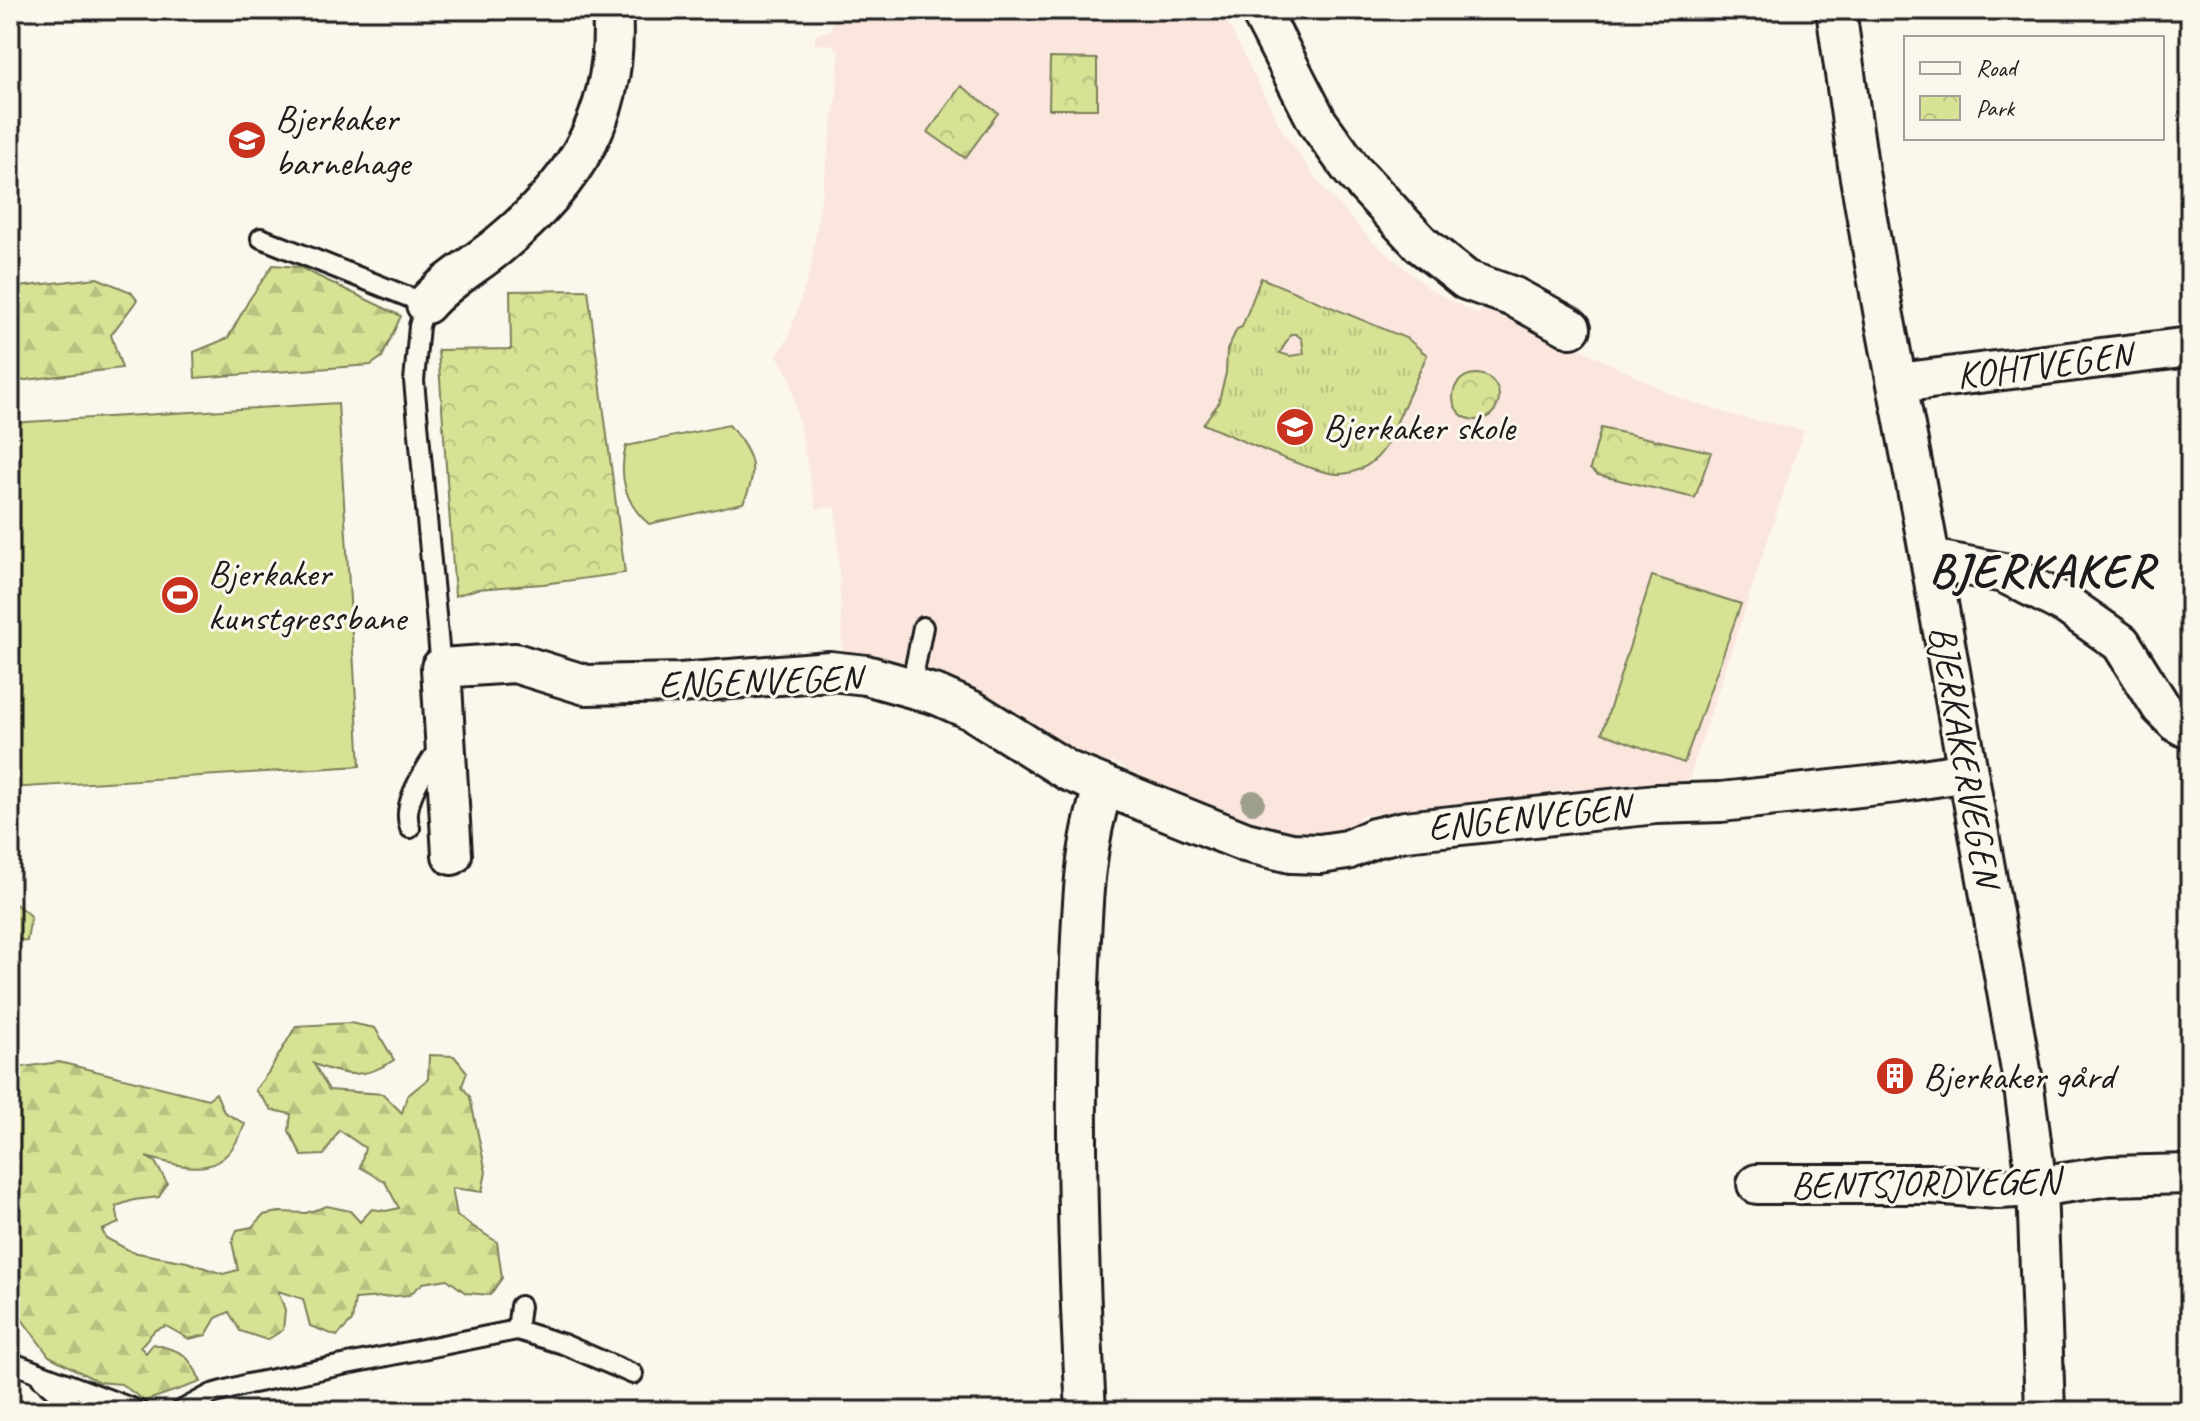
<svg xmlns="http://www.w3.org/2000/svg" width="2200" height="1421" font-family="Caveat,sans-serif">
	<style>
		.built { fill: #fbe6de }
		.grass { fill: url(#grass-tufts); stroke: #7a7f58; stroke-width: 2; fill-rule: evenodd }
		.forest { fill: url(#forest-firs); stroke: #7a7f58; stroke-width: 2 }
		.park { fill: url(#park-crowns); stroke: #7a7f58; stroke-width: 2 }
		.garden { fill: #d7e295; stroke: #7a7f58; stroke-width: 2 }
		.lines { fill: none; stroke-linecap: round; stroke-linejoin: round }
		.service-casing { stroke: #1c1c1c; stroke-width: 24 }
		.minor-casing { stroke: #1c1c1c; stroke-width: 44 }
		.service { stroke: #fbf7ec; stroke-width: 18 }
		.minor { stroke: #fbf7ec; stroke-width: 38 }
		.tree { fill: #9f9f8d }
		.labels { text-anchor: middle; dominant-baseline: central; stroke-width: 6; stroke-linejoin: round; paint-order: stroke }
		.poi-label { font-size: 38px; fill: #1c1c1c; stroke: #fbf7ec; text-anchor: start }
		.street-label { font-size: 38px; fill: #1c1c1c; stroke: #fbf7ec }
		.district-label { font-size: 46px; font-weight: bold; letter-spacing: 2px; fill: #1c1c1c; stroke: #fbf7ec }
	</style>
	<defs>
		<pattern id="grass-tufts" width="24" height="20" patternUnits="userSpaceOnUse" patternTransform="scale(2)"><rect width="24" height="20" fill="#d7e295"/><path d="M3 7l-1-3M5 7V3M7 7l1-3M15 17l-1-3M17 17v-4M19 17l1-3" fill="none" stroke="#b8c180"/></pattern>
		<pattern id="forest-firs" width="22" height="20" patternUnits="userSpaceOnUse" patternTransform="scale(2)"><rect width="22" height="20" fill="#d7e295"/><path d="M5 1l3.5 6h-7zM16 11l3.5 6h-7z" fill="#b8c180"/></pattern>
		<pattern id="park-crowns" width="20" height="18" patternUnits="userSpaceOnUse" patternTransform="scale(2)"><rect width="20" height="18" fill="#d7e295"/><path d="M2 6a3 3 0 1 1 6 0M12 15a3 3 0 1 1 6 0" fill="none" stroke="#b8c180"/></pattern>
	</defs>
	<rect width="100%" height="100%" fill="#fbf7ec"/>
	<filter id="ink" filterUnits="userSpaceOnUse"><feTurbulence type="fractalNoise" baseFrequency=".0125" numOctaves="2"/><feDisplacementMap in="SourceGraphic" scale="16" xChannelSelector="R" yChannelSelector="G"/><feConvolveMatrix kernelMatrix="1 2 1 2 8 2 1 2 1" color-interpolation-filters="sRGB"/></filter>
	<g filter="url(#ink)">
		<path class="built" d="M838,10H1221L1283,132L1325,190L1371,240L1431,290L1477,314L1486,306L1512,314L1679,398L1739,417L1804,430L1687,785L1585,797L1575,790L1359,816L1357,832L1305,844L1142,786L1139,775L1113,762L1101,768L974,695L843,659L836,507L816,509L790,378L777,355L788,338L810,272L837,93L839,49L829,44L815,45V35L830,30Z"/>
		<path class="grass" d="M1261,278L1408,339L1427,355L1386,446C1376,462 1360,473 1340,474C1312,474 1233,436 1203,424L1218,404L1226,373L1227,350L1237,329L1242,327ZM1291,334H1296L1302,339L1304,354L1290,356L1280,353Z"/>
		<path class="forest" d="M273,265L299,267L401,316L382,357L371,365L195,378L194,352L228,338L249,300Z
			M97,278L131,292L137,300L111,335L122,368L10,382V288Z
			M10,900L31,916L27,941L10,938Z
			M10,1002H15L20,1036L10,1049Z
			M350,1023L375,1028L394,1060C364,1080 345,1076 314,1064L329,1090L383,1094L402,1113L407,1096L428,1079L429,1055L454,1056L467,1072L462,1086L470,1097L486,1172L482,1192L452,1188L457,1216L497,1242L502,1278L490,1295L466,1293L447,1279L423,1283L409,1295L355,1299L352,1321L337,1336L310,1326L303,1299L278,1291L285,1310L283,1330L267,1340L240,1331L229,1312L216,1318L206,1335L189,1339L166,1326L155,1330L140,1347L146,1353L153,1344C183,1351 189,1354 201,1382L145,1401L121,1384L99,1382L49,1356L10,1303V1060L16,1068L59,1062L208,1099L216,1093L224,1112L245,1124C223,1179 195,1170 146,1157L155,1162L167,1183L159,1197L134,1200L116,1206L119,1223L102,1230L106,1238L132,1252L187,1262L223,1274L238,1270L232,1242L237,1230L252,1227L263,1215L279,1212L306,1213L327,1206L350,1211L360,1222L372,1209L386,1211L399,1208L385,1182L360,1167L365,1148L339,1130L324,1155L302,1156L289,1131L291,1114L272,1110L255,1090L268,1073L296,1026Z"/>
		<path class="park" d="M1050,58L1097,59V109H1049Z
			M961,86L998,113L965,158L928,132Z
			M588,290L625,573L543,584L477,589L455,596L438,350L511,349L510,291Z
			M1453 397a23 23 0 1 1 46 0a23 23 0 1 1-46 0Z
			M1601,428L1711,452L1695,498L1598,475L1590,469Z"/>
		<path class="garden" d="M338,403L360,766L10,788V423Z
			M729,425C753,453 760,470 743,503L649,524C625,504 618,476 626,446Z
			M1652,576L1741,604L1684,763L1602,733Z"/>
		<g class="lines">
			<defs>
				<path id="service" d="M261,238L426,304L419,326L414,381L441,668
					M911,687L923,627
					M410,828C400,802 427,768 440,746
					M517,1330L563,1344L633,1374
					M10,1362L139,1411
					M41,1378L79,1411
					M180,1411L212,1394L248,1384L517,1330L520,1306"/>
				<path id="minor" d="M1260,10L1318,123L1352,170L1421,244L1466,280L1514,297L1571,328
					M1836,10L1859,172L1884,316L1926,536L2024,1087L2037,1187L2045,1411
					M426,304C446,281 475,265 498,246C575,183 620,113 612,10
					M1898,383L2190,347
					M1930,559L2004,573L2067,605L2121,643L2161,707L2176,722L2185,727
					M452,855L441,668L515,663L586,685L680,683L830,671L866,675L937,695L973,711L1068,771L1245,842L1291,853L1320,854L1347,850L1374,838L1405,831L1656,804L1721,802L1896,783L1968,772
					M1757,1184H1932L1998,1189L2037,1187L2110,1176L2190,1174
					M1086,1411C1078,1269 1074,1127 1079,985C1082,919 1082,849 1104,786"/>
			</defs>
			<use href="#service" class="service-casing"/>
			<use href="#minor" class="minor-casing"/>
			<use href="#service" class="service"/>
			<use href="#minor" class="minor"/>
		</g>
		<circle class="tree" cx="1253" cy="802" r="12"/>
	</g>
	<defs>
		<symbol id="school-disc" viewBox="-11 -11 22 22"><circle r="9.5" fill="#c8321e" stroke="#fbf7ec"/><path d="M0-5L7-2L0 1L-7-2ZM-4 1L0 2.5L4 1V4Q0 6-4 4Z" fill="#fff"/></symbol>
		<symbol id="stadium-disc" viewBox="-11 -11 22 22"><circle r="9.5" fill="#c8321e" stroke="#fbf7ec"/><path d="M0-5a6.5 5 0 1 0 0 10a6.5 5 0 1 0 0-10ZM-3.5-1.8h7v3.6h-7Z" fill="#fff"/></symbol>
		<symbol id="building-disc" viewBox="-11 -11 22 22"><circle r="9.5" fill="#c8321e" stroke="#fbf7ec"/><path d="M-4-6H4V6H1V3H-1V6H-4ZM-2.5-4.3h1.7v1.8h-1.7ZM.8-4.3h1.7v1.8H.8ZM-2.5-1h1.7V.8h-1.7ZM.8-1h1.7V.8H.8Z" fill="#fff"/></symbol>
	</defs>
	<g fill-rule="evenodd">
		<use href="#school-disc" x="225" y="118" width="44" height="44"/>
		<use href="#school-disc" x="1273" y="405" width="44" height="44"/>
		<use href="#stadium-disc" x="158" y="573" width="44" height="44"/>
		<use href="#building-disc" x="1873" y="1054" width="44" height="44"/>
	</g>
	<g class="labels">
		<g class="poi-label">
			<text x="275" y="118">Bjerkaker<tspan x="275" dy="44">barnehage</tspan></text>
			<text x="1323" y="427">Bjerkaker skole</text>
			<text x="208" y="573">Bjerkaker<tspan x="208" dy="44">kunstgressbane</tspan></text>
			<text x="1923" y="1076">Bjerkaker gård</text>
		</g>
		<g class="street-label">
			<text transform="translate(2044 365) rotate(-7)">KOHTVEGEN</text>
			<text transform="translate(760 681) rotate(-2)">ENGENVEGEN</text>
			<text transform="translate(1965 756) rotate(80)">BJERKAKERVEGEN</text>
			<text transform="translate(1529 817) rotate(-6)">ENGENVEGEN</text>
			<text transform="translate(1925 1183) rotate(-1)">BENTSJORDVEGEN</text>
		</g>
		<g class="district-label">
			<text x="2042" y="571">BJERKAKER</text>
		</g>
	</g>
	<rect width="2200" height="1421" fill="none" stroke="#fbf7ec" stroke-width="40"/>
	<rect x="20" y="20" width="2160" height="1381" fill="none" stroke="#1c1c1c" stroke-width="3" filter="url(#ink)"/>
	<rect x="1904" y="36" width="260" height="104" fill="#fbf7ec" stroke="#a29f99" stroke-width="2"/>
	<rect x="1920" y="62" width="40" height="12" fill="#fbf7ec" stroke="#a29f99" stroke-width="2"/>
	<text x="1976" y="76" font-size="24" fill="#1c1c1c">Road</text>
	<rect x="1920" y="96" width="40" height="24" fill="url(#park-crowns)" stroke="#a29f99" stroke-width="2"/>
	<text x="1976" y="116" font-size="24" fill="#1c1c1c">Park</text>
</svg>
